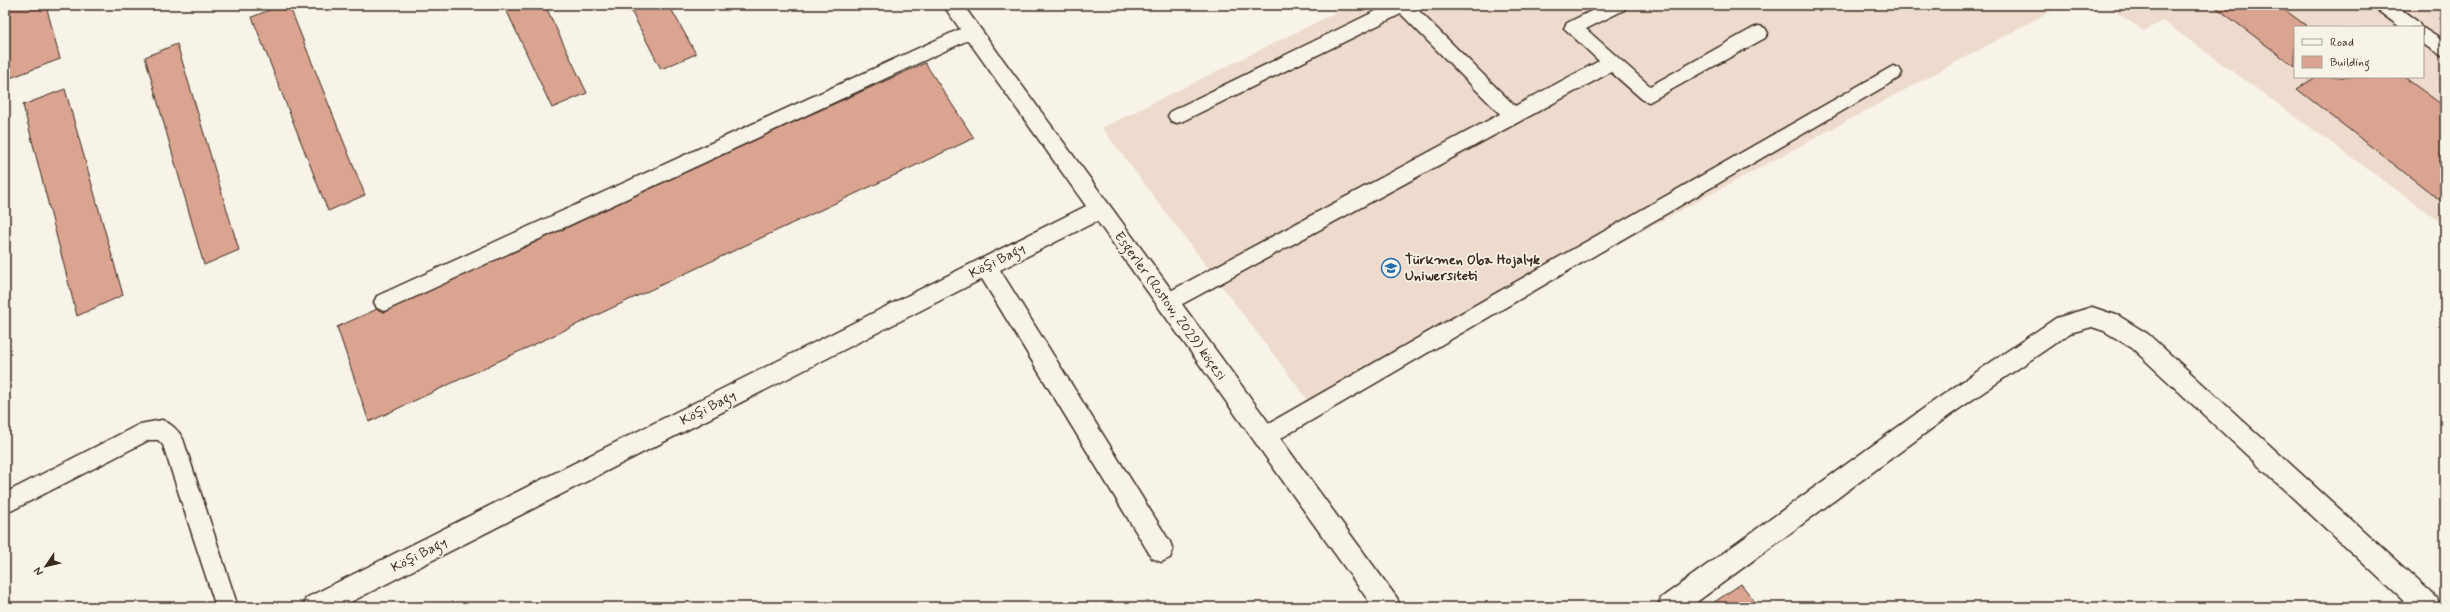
<svg xmlns="http://www.w3.org/2000/svg" width="2450" height="612" font-family="Mynerve,sans-serif">
	<style>
		.built { fill: #eedbce; fill-rule: evenodd }
		.building { fill: #daa491; stroke: #3b2a1e }
		.lines { fill: none; stroke-linecap: round; stroke-linejoin: round }
		.service-casing { stroke: #3b2a1e; stroke-width: 3 }
		.minor-casing { stroke: #3b2a1e; stroke-width: 3 }
		.service { fill: #f7f3e8; fill-rule: evenodd }
		.minor { fill: #f7f3e8; fill-rule: evenodd }
		.labels { text-anchor: middle; dominant-baseline: central; stroke-width: 3.5; stroke-linejoin: round; paint-order: stroke }
		.poi-label { font-size: 14px; font-weight: bold; fill: #3b2a1e; stroke: #f7f3e8; text-anchor: start }
		.street-label { font-size: 14px; fill: #3b2a1e; stroke: #f7f3e8 }
	</style>
	<rect width="100%" height="100%" fill="#f7f3e8"/>
	<filter id="ink" filterUnits="userSpaceOnUse"><feTurbulence type="fractalNoise" baseFrequency=".025" numOctaves="2"/><feDisplacementMap in="SourceGraphic" scale="8" xChannelSelector="R" yChannelSelector="G"/><feConvolveMatrix kernelMatrix="1 2 1 2 8 2 1 2 1" color-interpolation-filters="sRGB"/></filter>
	<g filter="url(#ink)">
		<path class="built" d="M1351,5H2062L1314,408L1102,128Z
			M2106,5H2445V225L2163,21L2144,31ZM2295,27H2423V77H2295Z"/>
		<path class="building" d="M5,5H46L60,59L5,80Z
			M282,5H289L365,195L328,211L252,17Z
			M504,5H545L587,93L552,108Z
			M628,5H669L696,54L661,69Z
			M2213,5H2278L2308,27H2295V67Z
			M177,44L239,250L204,265L145,57Z
			M925,63L974,138L369,422L337,327Z
			M2316,77H2404L2445,107V204L2297,89Z
			M65,89L123,295L77,316L23,105Z
			M1741,584L1759,607H1707Z"/>
		<g class="lines">
			<defs>
				<path id="service" d="M1388,5H1413L1515,106L1599,61L1564,28L1567,23L1603,5H1627L1624,10L1586,29L1650,86L1753,28L1759,26L1765,28L1768,33L1765,38L1649,102L1643,100L1611,72L1175,308L1168,311L1161,308L1158,302L1161,296L1500,114L1401,14L1183,121L1177,123L1171,121L1168,116L1171,111Z
					M2374,5H2395L2418,22L2421,27H2400L2377,10Z
					M971,24L977,26L980,31L977,36L391,308L384,311L377,308L374,302L377,296Z
					M2423,28L2445,42V58L2423,44Z
					M1893,66L1899,68L1902,73L1899,78L1271,444L1264,447L1257,444L1253,437L1257,430Z
					M162,420C172,424 178,430 183,439L238,607H216L163,445L158,440H149L5,514V493L140,424Z"/>
				<path id="minor" d="M943,5H963L1397,598L1400,607H1373L1097,221L1000,270L1170,542L1173,550L1170,558L1161,562L1152,558L982,279L341,607H303L306,598L1086,206Z
					M2092,307L2119,316L2148,334L2437,598L2440,607H2410L2132,348L2104,331L2092,327L2070,333L1950,415L1690,607H1658L1661,598L1934,401L2056,318Z"/>
			</defs>
			<use href="#service" class="service-casing"/>
			<use href="#minor" class="minor-casing"/>
			<use href="#service" class="service"/>
			<use href="#minor" class="minor"/>
		</g>
	</g>
	<defs>
		<symbol id="university-ring" viewBox="-11 -11 22 22"><circle r="9.5" fill="#f7f3e8" stroke="#1f6fb2" stroke-width="1.5"/><path d="M0-5L7-2L0 1L-7-2ZM-4 1L0 2.5L4 1V4Q0 6-4 4Z" fill="#1f6fb2"/></symbol>
	</defs>
	<g fill-rule="evenodd">
		<use href="#university-ring" x="1380" y="257" width="22" height="22"/>
	</g>
	<g class="labels">
		<g class="poi-label">
			<text x="1405" y="260">Türkmen Oba Hojalyk<tspan x="1405" dy="16">Uniwersiteti</tspan></text>
		</g>
		<g class="street-label">
			<text transform="translate(997 261) rotate(-27)">Köşi Bagy</text>
			<text transform="translate(1170 306) rotate(54)">Esgerler (Rostow, 2029) köçesi</text>
			<text transform="translate(708 408) rotate(-27)">Köşi Bagy</text>
			<text transform="translate(419 555) rotate(-27)">Köşi Bagy</text>
		</g>
	</g>
	<rect width="2450" height="612" fill="none" stroke="#f7f3e8" stroke-width="20"/>
	<rect x="10" y="10" width="2430" height="592" fill="none" stroke="#3b2a1e" stroke-width="1.5" filter="url(#ink)"/>
	<rect x="2294" y="26" width="130" height="52" fill="#f7f3e8" stroke="#aca397"/>
	<rect x="2302" y="39" width="20" height="6" fill="#f7f3e8" stroke="#aca397"/>
	<text x="2330" y="46" font-size="12" fill="#3b2a1e">Road</text>
	<rect x="2302" y="56" width="20" height="12" fill="#daa491" stroke="#aca397"/>
	<text x="2330" y="66" font-size="12" fill="#3b2a1e">Building</text>
	<g transform="translate(46 566) rotate(235)" stroke="#f7f3e8" stroke-width="3" paint-order="stroke">
	<path d="M0-3L7 15L0 10L-7 15Z" fill="#3b2a1e"/>
	<text y="-6" font-size="11" font-weight="bold" text-anchor="middle" fill="#3b2a1e">N</text>
	</g>
</svg>
